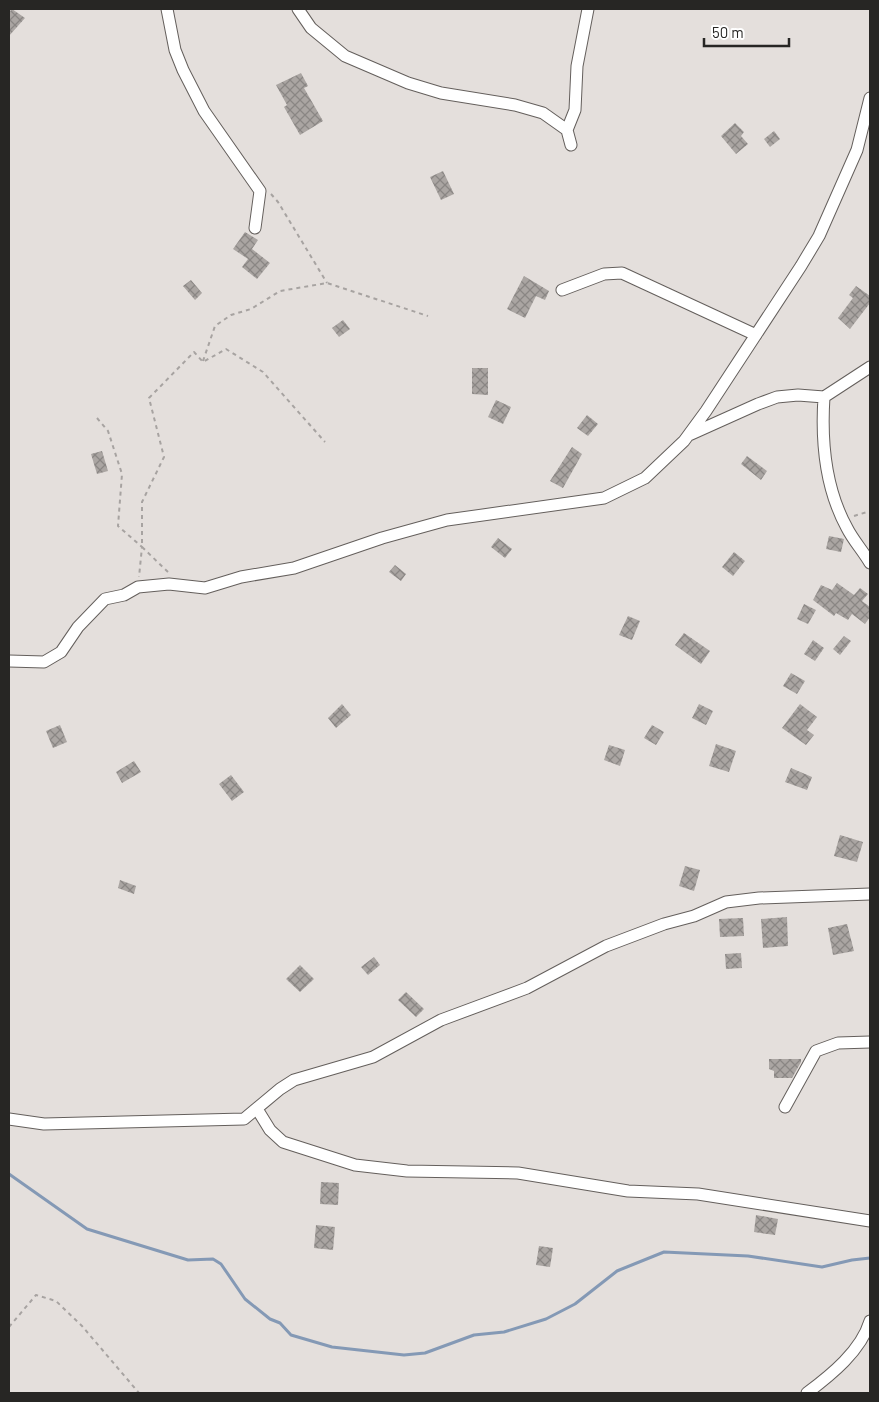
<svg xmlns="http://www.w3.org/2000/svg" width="879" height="1402" font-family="Barlow,sans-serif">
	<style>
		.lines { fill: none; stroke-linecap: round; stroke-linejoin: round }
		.stream { stroke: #8499b5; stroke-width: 3 }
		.building { fill: url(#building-cross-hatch) }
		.minor-casing { stroke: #645f5c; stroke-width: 13 }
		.path { stroke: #a7a3a1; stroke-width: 2; stroke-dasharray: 4 4; stroke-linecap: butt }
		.minor { stroke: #fff; stroke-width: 11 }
	</style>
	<defs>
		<pattern id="building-cross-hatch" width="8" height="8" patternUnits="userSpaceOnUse" patternTransform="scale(1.25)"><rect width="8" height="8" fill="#aaa5a2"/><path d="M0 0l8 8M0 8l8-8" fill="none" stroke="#8a8684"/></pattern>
	</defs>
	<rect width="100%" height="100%" fill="#e4dfdc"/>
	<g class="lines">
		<path class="stream" d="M9,1174L87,1229L188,1260L213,1259L221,1264L245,1299L270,1319L280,1323L291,1335L332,1347L404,1355L425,1353L474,1335L504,1332L546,1319L575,1304L617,1271L664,1252L748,1256L822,1267L852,1260L870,1258"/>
	</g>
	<path class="building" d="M12,9L25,18L9,36V12Z
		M301,73L308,86L304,88L323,121L300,135L284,107L287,105L276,85Z
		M735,123L744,132L741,136L748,144L736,154L721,136Z
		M774,131L780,139L770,147L764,139Z
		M443,171L454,194L441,200L430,177Z
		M245,232L258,240L252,249L270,263L257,279L242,267L248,259L233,249Z
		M524,276L549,291L545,300L536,296L525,318L507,309Z
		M191,280L202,293L195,300L183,286Z
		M856,286L870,296V303L850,329L838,318L853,298L849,295Z
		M343,320L350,329L339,337L332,328Z
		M472,368H488V395L472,394Z
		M496,400L511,407L503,424L488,417Z
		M587,415L598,424L588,436L577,428Z
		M572,447L582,454L563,488L550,481Z
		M102,451L108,471L97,474L91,454Z
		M747,456L767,471L761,480L741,464Z
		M829,536L844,539L841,552L826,549Z
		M498,538L512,549L505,558L491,547Z
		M734,552L745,561L733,576L722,567Z
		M395,565L406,574L401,581L389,572Z
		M837,583L854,595L860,588L868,594L862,601L870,607V617L865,624L852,614L848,620L836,613L834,616L813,600L821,585L832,590Z
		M804,604L816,610L808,624L797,619Z
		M628,616L640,621L632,640L619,635Z
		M684,633L710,651L701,664L675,645Z
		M844,636L851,641L840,655L833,649Z
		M813,640L824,648L815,661L804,654Z
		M791,673L805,681L797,694L783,686Z
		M342,704L351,715L336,728L328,718Z
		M699,704L713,711L706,725L692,718Z
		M800,704L817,717L807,730L814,735L806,745L782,728Z
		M60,725L67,742L53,748L46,731Z
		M652,725L664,732L656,745L644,738Z
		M716,744L736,751L729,772L709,766Z
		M609,745L625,750L620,766L604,760Z
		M134,761L141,772L122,783L116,772Z
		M791,768L812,777L807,790L785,782Z
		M231,775L244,792L232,801L219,784Z
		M840,835L863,842L857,862L834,856Z
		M685,866L700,870L694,891L679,886Z
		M120,880L136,886L134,894L118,888Z
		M787,917L788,946L763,948L761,919Z
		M743,918L744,936L720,937L719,919Z
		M847,924L854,951L833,955L828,928Z
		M741,953L742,968L726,969L725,954Z
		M374,957L380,965L368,975L361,967Z
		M300,965L314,979L300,992L286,979Z
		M406,992L424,1009L416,1017L398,1000Z
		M769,1059H801V1062L792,1078H774V1071L769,1069Z
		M321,1182L339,1183L338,1205L320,1204Z
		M756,1215L778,1219L775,1235L754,1232Z
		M316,1225L335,1227L333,1250L314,1248Z
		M539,1246L553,1248L550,1267L536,1265Z"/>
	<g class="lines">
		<defs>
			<path id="minor" d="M167,9L175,50L183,70L204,111L260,191L255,228
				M298,9L311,28L345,56L408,83L441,93L515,105L543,113L567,130L571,145
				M567,130L575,110L577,66L588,9
				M562,290L604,274L622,273L756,335
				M824,397L870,367
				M689,435L758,404L777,397L798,395L824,397C821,442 825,488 847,528C853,540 863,551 870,563
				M9,661L44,662L61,652L78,627L105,599L124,595L138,587L169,584L205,588L241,577L294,568L382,538L447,520L604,498L645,478L684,441L706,411L801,266L819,236L857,150L870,98
				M785,1107L816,1051L838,1043L870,1042
				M257,1109L270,1130L283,1142L355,1165L407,1171L518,1173L628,1191L698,1194L870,1221
				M9,1119L44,1124L244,1119L280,1089L294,1080L373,1057L441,1020L527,988L606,946L664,924L694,916L726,902L759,898L870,894
				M807,1393C831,1375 861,1351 870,1321"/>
		</defs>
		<use href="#minor" class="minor-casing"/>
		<path class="path" d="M271,194L278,202L327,283
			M203,361L215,326L231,315L251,309L280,291L327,283L428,316
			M97,418L108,431L122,474L118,526L142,547L139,577
			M854,516L870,511
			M168,572L142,547V502L164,457L149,398L194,352L203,362L226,349L263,372L325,442
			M9,1327L36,1295L56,1301L82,1326L139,1393"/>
		<use href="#minor" class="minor"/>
	</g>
	<rect width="879" height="1402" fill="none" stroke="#272624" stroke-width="20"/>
	<path d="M704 38v8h85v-8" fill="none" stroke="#272624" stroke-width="2.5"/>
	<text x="712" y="38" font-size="15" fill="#272624" stroke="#ffffff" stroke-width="4" paint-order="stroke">50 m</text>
</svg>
